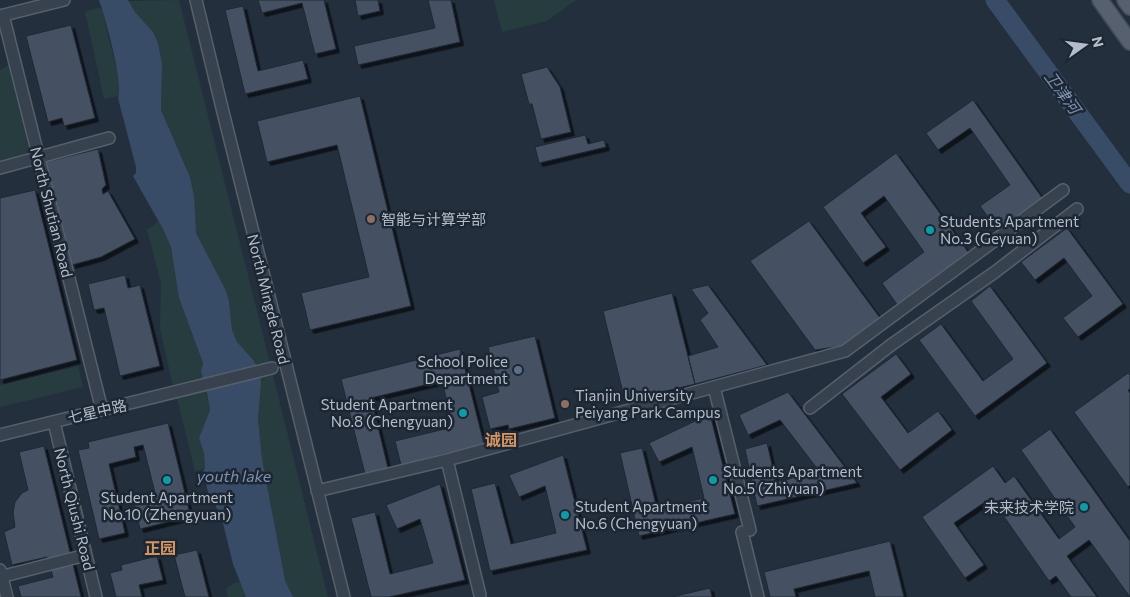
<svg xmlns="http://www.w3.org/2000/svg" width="1130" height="597" font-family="Commissioner,'Noto Sans SC',sans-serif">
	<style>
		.green { fill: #263c3f }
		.water { fill: #394c67 }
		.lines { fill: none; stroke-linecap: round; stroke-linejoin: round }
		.river { stroke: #394c67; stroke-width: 19 }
		.building { fill: #455162; stroke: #1f2835; filter: url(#shadow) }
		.minor-casing { stroke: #565f6c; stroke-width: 14 }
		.major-casing { stroke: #414a57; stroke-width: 18 }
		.minor { stroke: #38414e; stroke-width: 11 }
		.major { stroke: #56606e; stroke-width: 15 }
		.education-dot { fill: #8d6e63; stroke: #1d2633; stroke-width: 2 }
		.culture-dot { fill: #0f9aa8; stroke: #1d2633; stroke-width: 2 }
		.service-dot { fill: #5c6f8a; stroke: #1d2633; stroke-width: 2 }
		.labels { text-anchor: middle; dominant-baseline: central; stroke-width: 5; stroke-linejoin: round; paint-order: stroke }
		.street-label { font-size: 15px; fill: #b4bcc9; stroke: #1d2633 }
		.poi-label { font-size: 15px; fill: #b4bcc9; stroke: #1d2633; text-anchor: start }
		.water-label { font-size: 16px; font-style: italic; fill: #7c92b1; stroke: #1d2633 }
		.neighbourhood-label { font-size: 16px; font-weight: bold; fill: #d59563; stroke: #1d2633 }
	</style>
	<defs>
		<filter id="shadow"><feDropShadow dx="3.5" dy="3.5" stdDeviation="0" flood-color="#0009"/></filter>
	</defs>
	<rect width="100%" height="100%" fill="#242f3e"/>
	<path class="green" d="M179,0L270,363L256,365L237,342L232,330L229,301L195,233L194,196L190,177L161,110L162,64L153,32L135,12L128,1Z
		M494,0H576L547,21L502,32Z
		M97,8L102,9L120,85L119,96L104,99L85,12Z
		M9,65L29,150L26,154L0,161V70Z
		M159,221L171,247L179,298L203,363L201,371L203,380L173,387L160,328L161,283L147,230Z
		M78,366L83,387L0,407V385Z
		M273,375L328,597H293L285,580L262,459L258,418L260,378Z
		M206,391L210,410L199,438L204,453L205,468L195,472L177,398Z
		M240,582L246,597H228L226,588L235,583Z"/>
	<path class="water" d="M99,0H128L135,12L153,32L158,43L162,64L161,110L190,177L194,196L196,233L225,289L229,301L232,330L237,342L254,361L259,370L261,382L258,418L262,459L285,580L293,597H246L233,564L223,523L213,499L210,500L203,471L205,468L204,453L199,438L210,410L207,393L203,380L201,371L203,363L179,298L171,247L163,229L133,176L136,173V167L118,98C124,85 105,16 99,0Z"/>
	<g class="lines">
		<path class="river" d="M995,0L1130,184"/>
	</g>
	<path class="building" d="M258,0H324L336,49L315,54L302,3L262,13Z
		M355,0H378L380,11L358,16Z
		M428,0H451L460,42L358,65L354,46L435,28Z
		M243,6L258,71L303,60L308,79L245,94L225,10Z
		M71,25L95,118L64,126L62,118L48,122L26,36Z
		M547,67L560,87L571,132L541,139L532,104H529L521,74Z
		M360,96L411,306L310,330L301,293L369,277L337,145L267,162L257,121Z
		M973,100L1043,199L998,231L980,206L1010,185L970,128L938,150L926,133Z
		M585,135L588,144L604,140L606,147L539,163L535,147Z
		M98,149L106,185L102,189L103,194L108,191L135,239L101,257L72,265L46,162Z
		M896,153L969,253L898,306L882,283L924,252L884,196L861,213L886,247L863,263L823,207Z
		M35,190L77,360L0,380V198Z
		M809,221L880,318L842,346L815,350L750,261Z
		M1067,228L1123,304L1078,337L1063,318L1092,296L1064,258L1035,280L1021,262Z
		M125,275L128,288L140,285L160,366L120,376L104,308L94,310L88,284Z
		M708,285L767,365L695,384L688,356L718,347L700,320L708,313L691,289Z
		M990,286L1047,363L975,416L919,340L941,324L983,381L1013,359L971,301Z
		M672,293L695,384L625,401L603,311Z
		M535,336L555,418L509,429L508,425L490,429L482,397L499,392L488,347Z
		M460,349L484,444L401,465L395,441L453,427L442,381L371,398L388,468L365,474L341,379Z
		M896,354L911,374L881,397L908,433L938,411L952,430L900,470L842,394Z
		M1128,373L1130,375V389L1128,390L1130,393V485L1128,487L1074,412Z
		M788,392L857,483L757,506L745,449L767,443L776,482L819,471L780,420L748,435L739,415Z
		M710,414L735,514L639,536L620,453L642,448L657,509L704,498L692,447L659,462L649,443Z
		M168,423L189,510L178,512L180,519L140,529L134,502L156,497L143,445L134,447L136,457L109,464L125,533L99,539L78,450L89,448L88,442Z
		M1050,429L1130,541V597L1089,540L1067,556L1097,597H1071L1056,576L1049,581L991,498L954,523L984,565L965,578L922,517L993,466L1005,483L1014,476L1059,539L1075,527L1021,450Z
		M44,446L81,597H21L18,586L53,577L47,557L12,565L4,532L15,527L13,512L15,502L22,493L28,490L19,452Z
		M563,455L587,550L490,571L471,489L495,483L511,544L556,533L545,486L519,497L509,475Z
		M440,484L465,580L389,597H371L351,518L375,512L390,574L433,563L420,519L397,529L386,505Z
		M890,541L904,597H875L869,571L794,589L796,597H770L764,572Z
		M197,550L209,597H185L174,555Z
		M157,556L163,580L139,585L142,597H116L110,573L122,570L121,565Z
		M710,588L712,597H672Z"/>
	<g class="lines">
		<defs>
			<path id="minor" d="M196,0L222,108L344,597
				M3,15L102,410
				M0,16L64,0
				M0,168L109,138
				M714,387L750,530
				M810,408L891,345L995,272L1077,209
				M54,422L96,597
				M0,435L272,368
				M447,460L480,595
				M317,491L447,460L845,351L1063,190
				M742,532L758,597
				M0,570L7,597
				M0,577L86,555"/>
			<path id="major" d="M1100,0L1130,42
				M1125,0L1130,7"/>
		</defs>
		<use href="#minor" class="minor-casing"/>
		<use href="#major" class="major-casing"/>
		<use href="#minor" class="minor"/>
		<use href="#major" class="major"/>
	</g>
	<g class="education-dot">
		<circle cx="371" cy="219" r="5"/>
		<circle cx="565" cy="404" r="5"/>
	</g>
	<g class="culture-dot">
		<circle cx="930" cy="230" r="5"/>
		<circle cx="463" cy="413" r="5"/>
		<circle cx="167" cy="480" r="5"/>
		<circle cx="713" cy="480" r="5"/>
		<circle cx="1084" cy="507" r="5"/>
		<circle cx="565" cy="515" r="5"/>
	</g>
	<circle class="service-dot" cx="518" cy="370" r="5"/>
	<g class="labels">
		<g class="street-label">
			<text transform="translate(52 212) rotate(76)">North Shutian Road</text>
			<text transform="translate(269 299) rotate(76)">North Mingde Road</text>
			<text transform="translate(97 411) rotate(-13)">七星中路</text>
			<text transform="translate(75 509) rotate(76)">North Qiushi Road</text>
		</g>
		<g class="poi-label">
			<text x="381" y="219">智能与计算学部</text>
			<text x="940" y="221">Students Apartment<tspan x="940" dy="17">No.3 (Geyuan)</tspan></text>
			<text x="508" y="361" text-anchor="end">School Police<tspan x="508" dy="17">Department</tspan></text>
			<text x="575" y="395">Tianjin University<tspan x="575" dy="17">Peiyang Park Campus</tspan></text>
			<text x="453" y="404" text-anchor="end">Student Apartment<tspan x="453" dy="17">No.8 (Chengyuan)</tspan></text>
			<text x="723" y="471">Students Apartment<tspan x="723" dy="17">No.5 (Zhiyuan)</tspan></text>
			<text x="167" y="497" text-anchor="middle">Student Apartment<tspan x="167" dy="17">No.10 (Zhengyuan)</tspan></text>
			<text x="575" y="506">Student Apartment<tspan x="575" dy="17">No.6 (Chengyuan)</tspan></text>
			<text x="1074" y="507" text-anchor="end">未来技术学院</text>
		</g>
		<g class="water-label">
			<text transform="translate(1063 92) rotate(54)">卫津河</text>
			<text x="234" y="475">youth lake</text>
		</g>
		<g class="neighbourhood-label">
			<text x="501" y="439">诚园</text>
			<text x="160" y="547">正园</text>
		</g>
	</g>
	<g transform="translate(1085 45) rotate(76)" stroke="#1d2633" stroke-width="4" paint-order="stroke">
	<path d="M0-4L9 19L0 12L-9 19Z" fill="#b4bcc9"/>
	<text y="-8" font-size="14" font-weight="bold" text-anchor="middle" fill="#b4bcc9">N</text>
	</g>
</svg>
